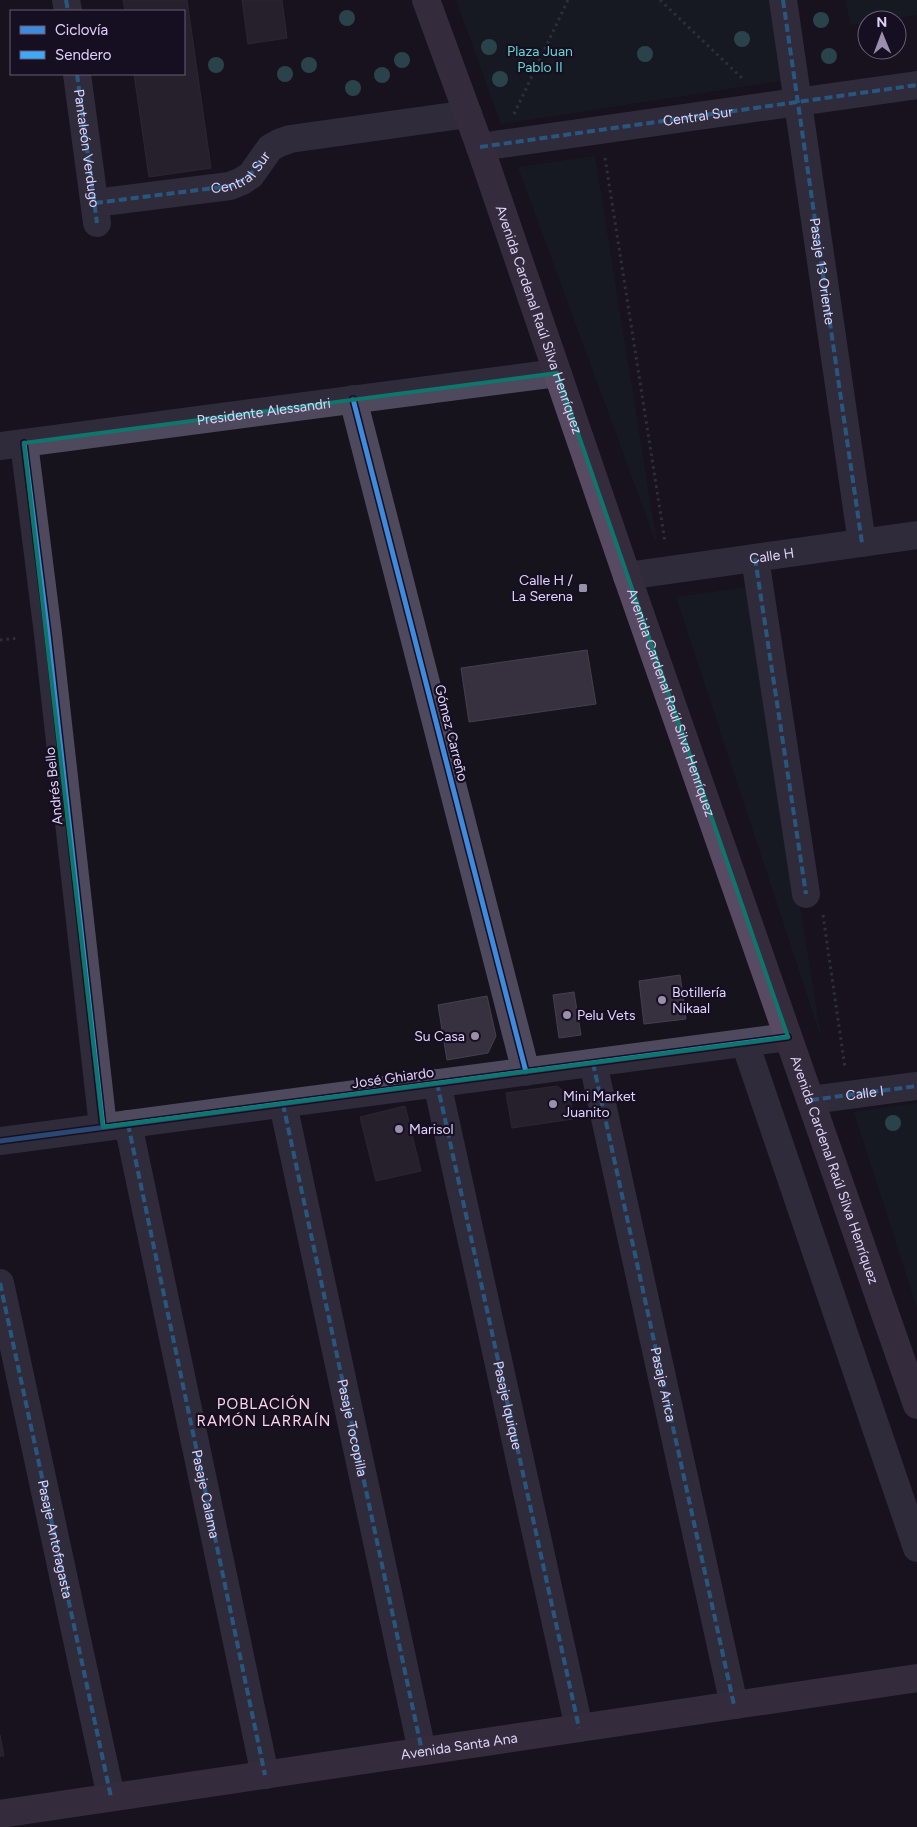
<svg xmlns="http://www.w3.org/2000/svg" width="917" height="1827" font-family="Figtree,sans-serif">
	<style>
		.green { fill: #142329 }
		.building { fill: #37313f; stroke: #453e50 }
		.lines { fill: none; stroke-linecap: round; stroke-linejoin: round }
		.path { stroke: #49505e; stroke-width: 3; stroke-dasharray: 2.5 4; stroke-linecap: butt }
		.minor { stroke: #4e495d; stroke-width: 28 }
		.major { stroke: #584a62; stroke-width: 28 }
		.quiet { stroke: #3fa9f5; stroke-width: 4; stroke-dasharray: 8 4; stroke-linecap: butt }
		.cycleway-casing { stroke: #160f21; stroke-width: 8 }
		.cycleway { stroke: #408adc; stroke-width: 5 }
		.tree { fill: #427e80 }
		.marked { fill: none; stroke: #0f766e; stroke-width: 4; stroke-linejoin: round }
		.poi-dot { fill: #9a90ad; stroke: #160f21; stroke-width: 2 }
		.labels { text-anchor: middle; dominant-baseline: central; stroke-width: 4.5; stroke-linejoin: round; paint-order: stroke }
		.park-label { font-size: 14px; fill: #66d5d1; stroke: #160f21 }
		.street-label { font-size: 14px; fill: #e0d3fb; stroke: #160f21 }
		.poi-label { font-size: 14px; fill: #e0d3fb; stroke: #160f21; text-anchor: start }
		.neighbourhood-label { font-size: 15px; letter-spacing: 1px; fill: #fbd5e5; stroke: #160f21 }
	</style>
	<rect width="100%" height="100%" fill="#17131d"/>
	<path class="green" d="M456,0H769L780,81L501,124Z
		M846,0H917V15L886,20H867V23L850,25Z
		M595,156L657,545L518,167Z
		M748,587L821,1037L676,597Z
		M917,1103V1308L854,1112Z"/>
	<path class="building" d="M123,0H187L211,168L149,177L134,74H184V11H125Z
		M242,0H282L287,38L248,44Z
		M587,650L596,704L469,722L461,668Z
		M680,975L686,1019L644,1024L639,981Z
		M574,992L581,1035L559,1038L553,995Z
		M487,996L496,1036L488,1053L447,1060L438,1005Z
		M557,1086L570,1096L573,1119L512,1128L506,1093Z
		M405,1106L421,1171L376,1181L360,1117Z
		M0,1735L4,1756H0Z"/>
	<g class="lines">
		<path class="path" d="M660,0L744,80
			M514,114L568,0
			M605,158L665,542
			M0,640L19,638
			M823,915L845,1068"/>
		<g class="minor">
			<path d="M66,0L68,11"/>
			<path id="s1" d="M783,0L862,543"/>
			<path id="s2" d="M77,74L97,223"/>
			<path id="s3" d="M480,147L917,85"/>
			<path id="s4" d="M95,203L230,186L242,181L251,175L270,148L279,143L290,139L468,114"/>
			<path d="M353,399L526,1072"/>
			<path d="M24,443L48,634L103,1127"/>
			<path id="s5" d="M0,446L557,373"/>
			<path d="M755,558L806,894"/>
			<path id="s6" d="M627,576L917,535"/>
			<path d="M745,1043L917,1548"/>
			<path d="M593,1063L734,1705"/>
			<path d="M437,1083L579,1728"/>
			<path d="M811,1100L917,1086"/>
			<path d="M283,1104L422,1751"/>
			<path d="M128,1124L265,1775"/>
			<path d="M0,1141L788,1037"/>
			<path id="s7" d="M0,1283L111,1797"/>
		</g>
		<g class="major">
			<path id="s8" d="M426,0L480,147L627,576L917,1405"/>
			<path id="s9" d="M0,1814L917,1678"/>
		</g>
		<g class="quiet">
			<path d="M66,0L68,11"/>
			<path d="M783,0L862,543"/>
			<path d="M77,74L97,223"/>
			<path d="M480,147L917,85"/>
			<path d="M95,203L230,186C246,180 255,172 262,157"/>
			<path d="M755,558L806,894"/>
			<path id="s10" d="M593,1063L734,1705"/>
			<path id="s11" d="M437,1083L579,1728"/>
			<path id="s12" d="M811,1100L917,1086"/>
			<path id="s13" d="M283,1104L422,1751"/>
			<path id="s14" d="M128,1124L265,1775"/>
			<path d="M0,1283L111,1797"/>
		</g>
		<defs>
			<path id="cycleway" d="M353,399L526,1072
				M24,443L48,634L103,1127
				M0,1141L788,1037"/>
		</defs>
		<use href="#cycleway" class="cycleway-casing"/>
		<use href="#cycleway" class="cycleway"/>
	</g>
	<g class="tree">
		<circle cx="347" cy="18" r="8"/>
		<circle cx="821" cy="20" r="8"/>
		<circle cx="742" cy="39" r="8"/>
		<circle cx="489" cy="47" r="8"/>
		<circle cx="645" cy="54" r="8"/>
		<circle cx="829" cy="56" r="8"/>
		<circle cx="402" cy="60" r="8"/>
		<circle cx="216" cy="65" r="8"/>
		<circle cx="309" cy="65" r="8"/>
		<circle cx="285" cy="74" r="8"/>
		<circle cx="382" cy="75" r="8"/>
		<circle cx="500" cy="79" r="8"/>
		<circle cx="353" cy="88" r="8"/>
		<circle cx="893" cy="1123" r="8"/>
	</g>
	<path d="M0 0H917V1827H0ZM557,373L788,1037L103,1127L24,443Z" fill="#17131d" fill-opacity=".55" fill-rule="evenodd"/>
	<path class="marked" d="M557,373L788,1037L103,1127L24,443Z"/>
	<g class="poi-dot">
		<rect x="578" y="583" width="10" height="10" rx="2.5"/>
		<circle cx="662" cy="1000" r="5"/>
		<circle cx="567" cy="1015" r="5"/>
		<circle cx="475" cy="1036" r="5"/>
		<circle cx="553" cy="1104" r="5"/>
		<circle cx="399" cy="1129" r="5"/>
	</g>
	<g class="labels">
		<g class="park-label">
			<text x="540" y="51">Plaza Juan<tspan x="540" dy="16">Pablo II</tspan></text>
		</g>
		<g class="street-label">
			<text stroke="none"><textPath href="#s3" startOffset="220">Central Sur</textPath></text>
			<text stroke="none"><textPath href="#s2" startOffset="75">Pantaleón Verdugo</textPath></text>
			<text stroke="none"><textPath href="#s4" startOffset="152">Central Sur</textPath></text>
			<text stroke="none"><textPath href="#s1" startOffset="274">Pasaje 13 Oriente</textPath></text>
			<text stroke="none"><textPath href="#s8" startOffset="339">Avenida Cardenal Raúl Silva Henríquez</textPath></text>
			<text stroke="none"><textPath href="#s5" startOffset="266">Presidente Alessandri</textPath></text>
			<text stroke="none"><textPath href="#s6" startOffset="146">Calle H</textPath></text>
			<text stroke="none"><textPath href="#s8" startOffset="744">Avenida Cardenal Raúl Silva Henríquez</textPath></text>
			<text transform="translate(451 733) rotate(76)">Gómez Carreño</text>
			<text transform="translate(54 786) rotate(-96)">Andrés Bello</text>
			<text transform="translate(393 1078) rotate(-8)">José Ghiardo</text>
			<text stroke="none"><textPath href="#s12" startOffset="54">Calle I</textPath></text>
			<text stroke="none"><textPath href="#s8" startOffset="1239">Avenida Cardenal Raúl Silva Henríquez</textPath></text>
			<text stroke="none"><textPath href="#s10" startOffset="329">Pasaje Arica</textPath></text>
			<text stroke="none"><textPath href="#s11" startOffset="330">Pasaje Iquique</textPath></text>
			<text stroke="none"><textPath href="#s13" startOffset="331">Pasaje Tocopilla</textPath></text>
			<text stroke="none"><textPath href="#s14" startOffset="378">Pasaje Calama</textPath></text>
			<text stroke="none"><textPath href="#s7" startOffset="262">Pasaje Antofagasta</textPath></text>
			<text stroke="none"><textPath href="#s9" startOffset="464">Avenida Santa Ana</textPath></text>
		</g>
		<g class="poi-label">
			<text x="573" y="580" text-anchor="end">Calle H /<tspan x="573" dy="16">La Serena</tspan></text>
			<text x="672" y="992">Botillería<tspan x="672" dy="16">Nikaal</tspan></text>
			<text x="577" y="1015">Pelu Vets</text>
			<text x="465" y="1036" text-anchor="end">Su Casa</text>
			<text x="563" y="1096">Mini Market<tspan x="563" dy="16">Juanito</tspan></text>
			<text x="409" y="1129">Marisol</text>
		</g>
		<g class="neighbourhood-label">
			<text x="264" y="1404">POBLACIÓN<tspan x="264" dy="17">RAMÓN LARRAÍN</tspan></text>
		</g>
	</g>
	<rect x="10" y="10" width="175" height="65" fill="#160f21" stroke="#675d78"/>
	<rect x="20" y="26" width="25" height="8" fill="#408adc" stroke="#675d78"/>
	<text x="55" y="35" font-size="15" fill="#e0d3fb">Ciclovía</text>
	<rect x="20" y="51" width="25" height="8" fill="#3fa9f5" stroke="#675d78"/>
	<text x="55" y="60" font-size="15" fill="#e0d3fb">Sendero</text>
	<g transform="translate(882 35) rotate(359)"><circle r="24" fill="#160f21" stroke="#675d78"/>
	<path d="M0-4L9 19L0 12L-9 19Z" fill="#9a90ad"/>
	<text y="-8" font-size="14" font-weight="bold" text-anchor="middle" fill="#e0d3fb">N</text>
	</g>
</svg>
